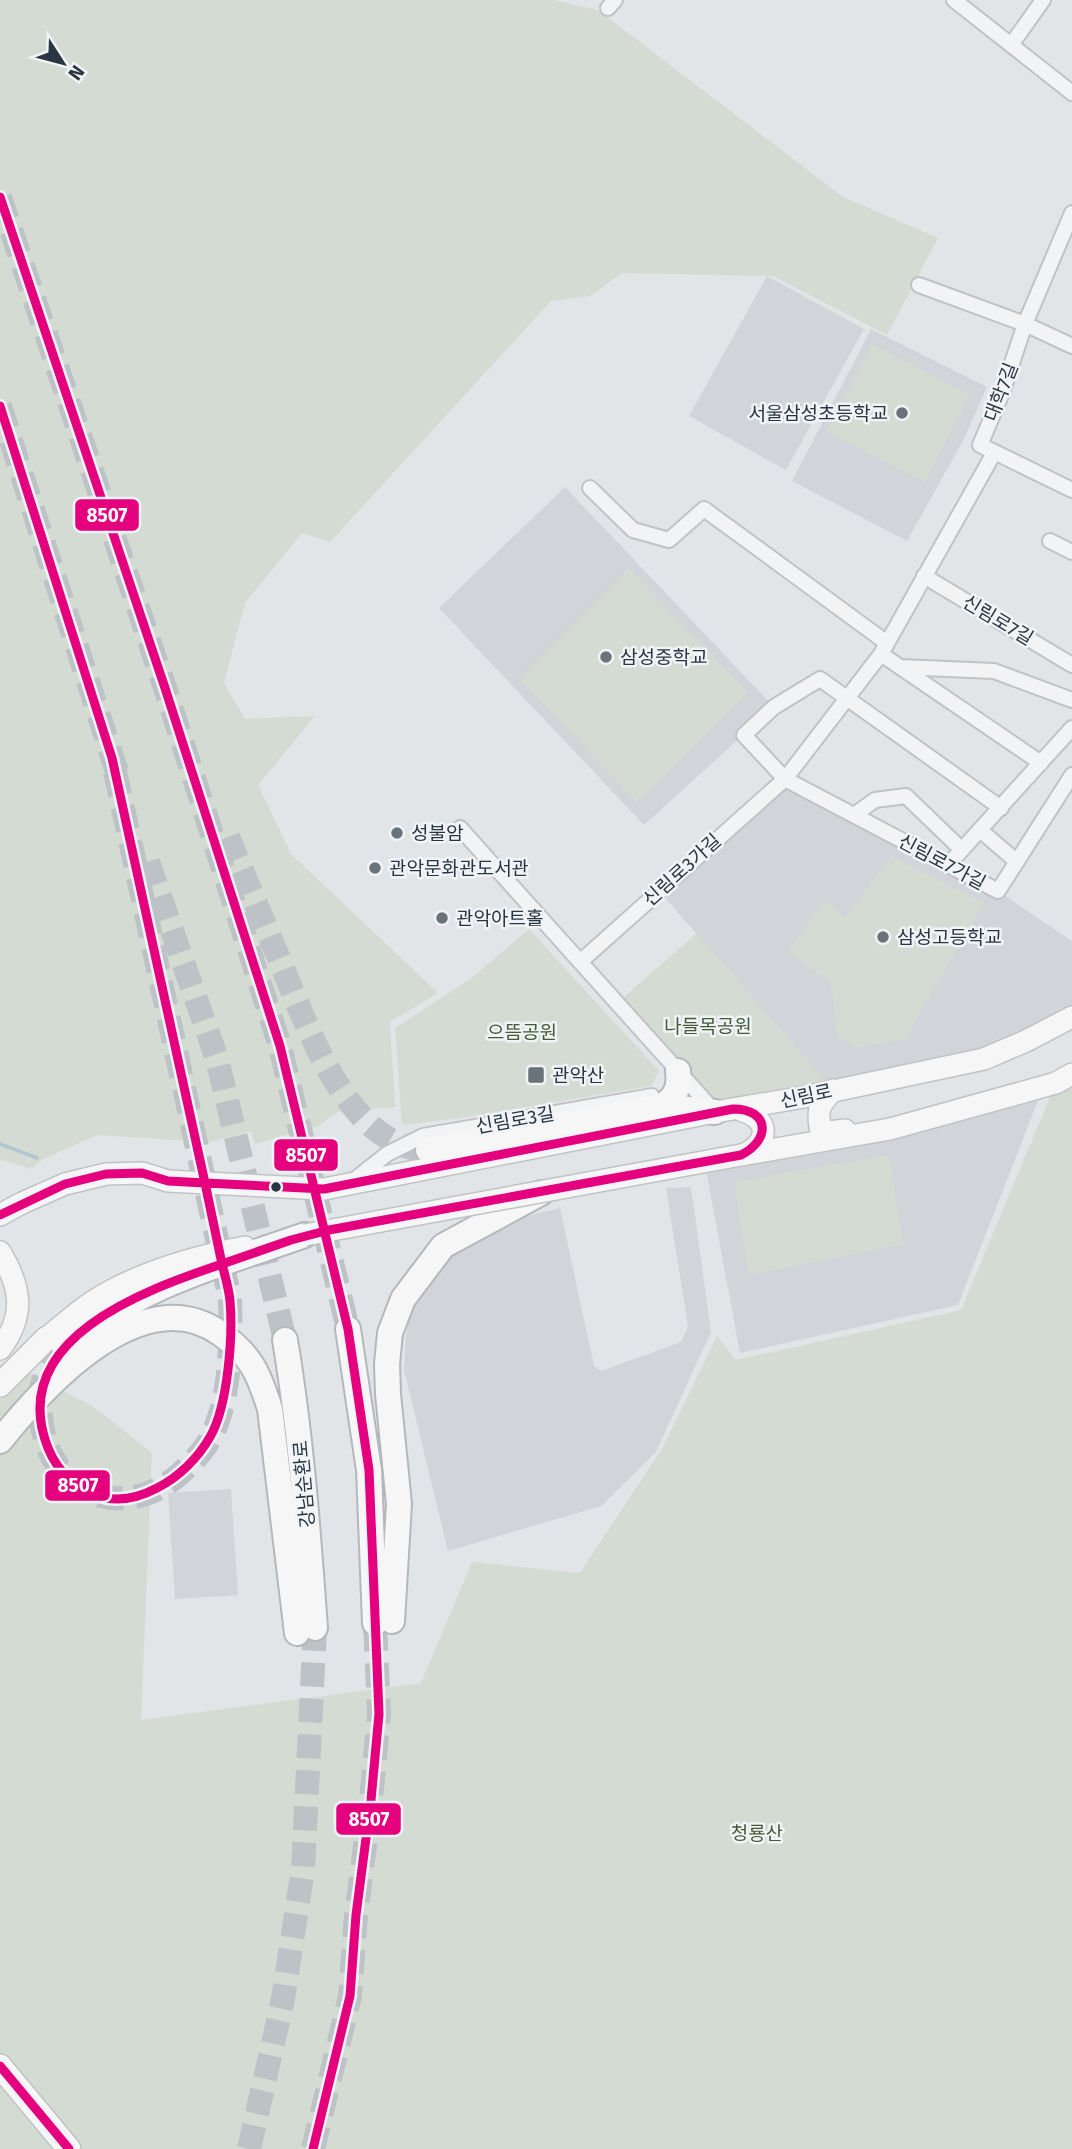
<svg xmlns="http://www.w3.org/2000/svg" width="1072" height="2149" font-family="'Fira Sans','Noto Sans KR',sans-serif">
	<style>
		.built { fill: #d1d5da }
		.green { fill: #d4dbd3 }
		.lines { fill: none; stroke-linecap: round; stroke-linejoin: round }
		.stream { stroke: #b1c6d1; stroke-width: 3.5 }
		.trunk-tunnel { stroke: #bdc2c6; stroke-width: 24; stroke-dasharray: 24 12; stroke-linecap: butt }
		.minor-casing { stroke: #c0c3c5; stroke-width: 18 }
		.secondary-casing { stroke: #c0c3c5; stroke-width: 24 }
		.primary-casing { stroke: #bec2c5; stroke-width: 26 }
		.trunk-casing { stroke: #b4b8bc; stroke-width: 28 }
		.minor { stroke: #f1f3f4; stroke-width: 14 }
		.secondary { stroke: #f6f6f6; stroke-width: 21 }
		.primary { stroke: #f6f6f6; stroke-width: 23 }
		.trunk { stroke: #f6f6f6; stroke-width: 24 }
		.secondary-bridge-casing { stroke: #c0c3c5; stroke-width: 24; stroke-linecap: butt }
		.secondary-bridge { stroke: #f6f6f6; stroke-width: 21 }
		.bus-1-casing { stroke: #f0f4f6; stroke-width: 14 }
		.bus-1 { stroke: #e5007d; stroke-width: 9 }
		.poi-dot { fill: #6a737a; stroke: #f0f4f6; stroke-width: 2.5 }
		.bus-dot { fill: #293540; stroke: #f0f4f6; stroke-width: 2.5 }
		.labels { text-anchor: middle; dominant-baseline: central; stroke-width: 5; stroke-linejoin: round; paint-order: stroke }
		.street-label { font-size: 19px; fill: #293540; stroke: #f0f4f6 }
		.poi-label { font-size: 19px; fill: #293540; stroke: #f0f4f6; text-anchor: start }
		.park-label { font-size: 19px; fill: #435b37; stroke: #f0f4f6 }
		.line-badge { stroke: #f0f4f6; stroke-width: 2.5 }
		.badge-label { font-size: 19px; text-anchor: middle; font-weight: bold; fill: #fff }
	</style>
	<rect width="100%" height="100%" fill="#e2e5e7"/>
	<path class="built" d="M767,276L864,329L786,470L689,416Z
		M871,329L987,387L964,439L907,541L792,481Z
		M565,487L774,707L644,825L439,608Z
		M785,779L998,891L1072,941V1017L1026,1041L833,1090L659,891Z
		M1039,1098L958,1305L740,1353L706,1170Z
		M691,1187L711,1332L656,1452L601,1506L448,1551L404,1370L406,1334L410,1315L425,1276L486,1226L560,1208L594,1366L601,1371L681,1342L688,1327L666,1188Z
		M231,1489L238,1595L175,1599L168,1493Z"/>
	<path class="green" d="M0,0H553L598,10L843,197L938,238L887,335L773,276L622,273L590,296L551,301L330,542L302,533L245,603L224,683L245,719L315,716L258,785L291,854L438,993L390,1022L395,1107L337,1112L319,1126L255,1144L251,1131L210,1142L97,1135L43,1159L31,1169L0,1159Z
		M872,344L970,395L925,482L827,432Z
		M629,568L748,693L636,802L519,678Z
		M891,856L984,903L905,1039L855,1048L837,1035L831,983L788,952L824,901L846,918Z
		M529,929L659,1071L651,1086L461,1118L402,1125L395,1028L469,980Z
		M697,933L833,1090L715,1112L617,1003Z
		M1072,1074V2149H0V1385L17,1367L94,1407L152,1453L141,1720L421,1683L472,1562L580,1573L663,1447L717,1336L736,1360L961,1310L1056,1083Z
		M889,1155L903,1244L749,1275L734,1182Z"/>
	<g class="lines">
		<path class="stream" d="M0,1144L37,1158"/>
		<path class="trunk-tunnel" d="M0,197L165,688L280,1046L348,1329
			M0,406L117,772
			M228,837C245,878 263,920 280,961C306,1022 347,1149 428,1150
			M148,862L217,1059L285,1340
			M64,1348C56,1358 48,1367 44,1379C39,1390 40,1404 41,1416C46,1494 125,1525 182,1472C194,1460 205,1450 212,1435C231,1397 231,1341 230,1299L112,758
			M249,2149L283,1999L303,1869L315,1628
			M313,2149L350,1996L356,1915L371,1800L379,1714L375,1623"/>
		<defs>
			<path id="minor" d="M954,0L1072,93
				M608,8L615,0
				M1011,45L1043,0
				M1072,213L1025,324L1002,393L980,445L1072,490
				M919,285L1025,324L1072,346
				M590,488L633,530L669,540L704,509L887,643
				M1050,541L1072,552
				M924,576L1072,665
				M881,654L1041,763
				M900,667L994,671L1072,700
				M1001,808L820,679L774,707L744,735L785,779L998,891L1072,775
				M854,815L875,800L906,796L962,850
				M460,828L714,1111
				M980,830L1017,862
				M948,865L1072,728
				M580,962L785,779L881,654L994,453
				M353,1181L387,1154L423,1136L652,1096"/>
			<path id="secondary" d="M833,1090C820,1105 817,1107 820,1127L829,1132L845,1130
				M740,1110C770,1118 771,1142 743,1155
				M741,1155L890,1129L1056,1083L1072,1074
				M0,1215L22,1203L65,1184L106,1174L142,1173L168,1181L324,1189L715,1112L810,1096L984,1059L1026,1041L1072,1017
				M0,1252C21,1287 26,1315 0,1349
				M47,1338C66,1322 85,1305 107,1293C150,1269 198,1256 245,1247"/>
			<path id="primary" d="M0,1385L47,1338
				M0,2066L69,2149"/>
			<path id="trunk" d="M662,1106C676,1097 680,1087 678,1071
				M428,1150L662,1106L715,1112
				M348,1329L369,1470L375,1623
				M285,1340C301,1436 308,1531 315,1628
				M64,1348C137,1286 217,1266 305,1235
				M0,1441C45,1385 143,1277 221,1334C251,1355 259,1374 270,1409L297,1633
				M392,1621L399,1504L388,1394L387,1364L390,1333L403,1299L443,1246L541,1193"/>
		</defs>
		<use href="#minor" class="minor-casing"/>
		<use href="#secondary" class="secondary-casing"/>
		<use href="#primary" class="primary-casing"/>
		<use href="#trunk" class="trunk-casing"/>
		<use href="#minor" class="minor"/>
		<use href="#secondary" class="secondary"/>
		<use href="#primary" class="primary"/>
		<use href="#trunk" class="trunk"/>
		<defs>
			<path id="secondary-bridge" d="M305,1235L741,1155"/>
		</defs>
		<use href="#secondary-bridge" class="secondary-bridge-casing"/>
		<use href="#secondary-bridge" class="secondary-bridge"/>
		<defs>
			<path id="bus-1" d="M0,197L165,688L280,1046L348,1329L369,1470L379,1714L371,1800L356,1915L350,1996L313,2149
				M0,406L112,758L205,1183
				M205,1183L324,1189L733,1109C770,1109 771,1140 741,1155L329,1230L291,1240L222,1264
				M205,1183L222,1264
				M0,1215L65,1184L106,1174L142,1173L168,1181L205,1183
				M222,1264C225,1276 229,1289 230,1301C233,1336 228,1406 210,1437C198,1458 179,1477 157,1488C142,1496 123,1501 106,1498C79,1492 58,1473 48,1448C5,1339 145,1290 222,1264Z
				M0,2066L69,2149"/>
		</defs>
		<use href="#bus-1" class="bus-1-casing"/>
		<use href="#bus-1" class="bus-1"/>
	</g>
	<g class="poi-dot">
		<circle cx="902" cy="413" r="7"/>
		<circle cx="606" cy="657" r="7"/>
		<circle cx="397" cy="833" r="7"/>
		<circle cx="375" cy="868" r="7"/>
		<circle cx="442" cy="918" r="7"/>
		<circle cx="883" cy="937" r="7"/>
		<rect x="527" y="1066" width="18" height="18" rx="3.5"/>
	</g>
	<circle class="bus-dot" cx="276" cy="1187" r="6"/>
	<g class="labels">
		<g class="street-label">
			<text transform="translate(1001 392) rotate(-69)">대학7길</text>
			<text transform="translate(998 620) rotate(31)">신림로7길</text>
			<text transform="translate(942 862) rotate(28)">신림로7가길</text>
			<text transform="translate(682 870) rotate(-42)">신림로3가길</text>
			<text transform="translate(806 1096) rotate(-12)">신림로</text>
			<text transform="translate(515 1120) rotate(-10)">신림로3길</text>
			<text transform="translate(304 1484) rotate(-95)">강남순환로</text>
		</g>
		<g class="poi-label">
			<text x="888" y="413" text-anchor="end">서울삼성초등학교</text>
			<text x="620" y="657">삼성중학교</text>
			<text x="411" y="833">성불암</text>
			<text x="389" y="868">관악문화관도서관</text>
			<text x="456" y="918">관악아트홀</text>
			<text x="897" y="937">삼성고등학교</text>
			<text x="552" y="1075">관악산</text>
		</g>
		<g class="park-label">
			<text x="708" y="1026">나들목공원</text>
			<text x="522" y="1032">으뜸공원</text>
			<text x="757" y="1833">청룡산</text>
		</g>
	</g>
	<g class="line-badge">
		<rect x="74" y="498" width="66" height="34" rx="7" fill="#e5007d"/>
		<rect x="273" y="1138" width="66" height="34" rx="7" fill="#e5007d"/>
		<rect x="44" y="1469" width="67" height="33" rx="7" fill="#e5007d"/>
		<rect x="335" y="1802" width="67" height="34" rx="7" fill="#e5007d"/>
	</g>
	<g class="badge-label">
		<text x="107" y="522">8507</text>
		<text x="306" y="1162">8507</text>
		<text x="78" y="1492">8507</text>
		<text x="369" y="1826">8507</text>
	</g>
	<g transform="translate(63 63) rotate(126)" stroke="#f0f4f6" stroke-width="5" paint-order="stroke">
	<path d="M0-5L12 26L0 18L-12 26Z" fill="#293540"/>
	<text y="-10" font-size="19" font-weight="bold" text-anchor="middle" fill="#293540">N</text>
	</g>
</svg>
